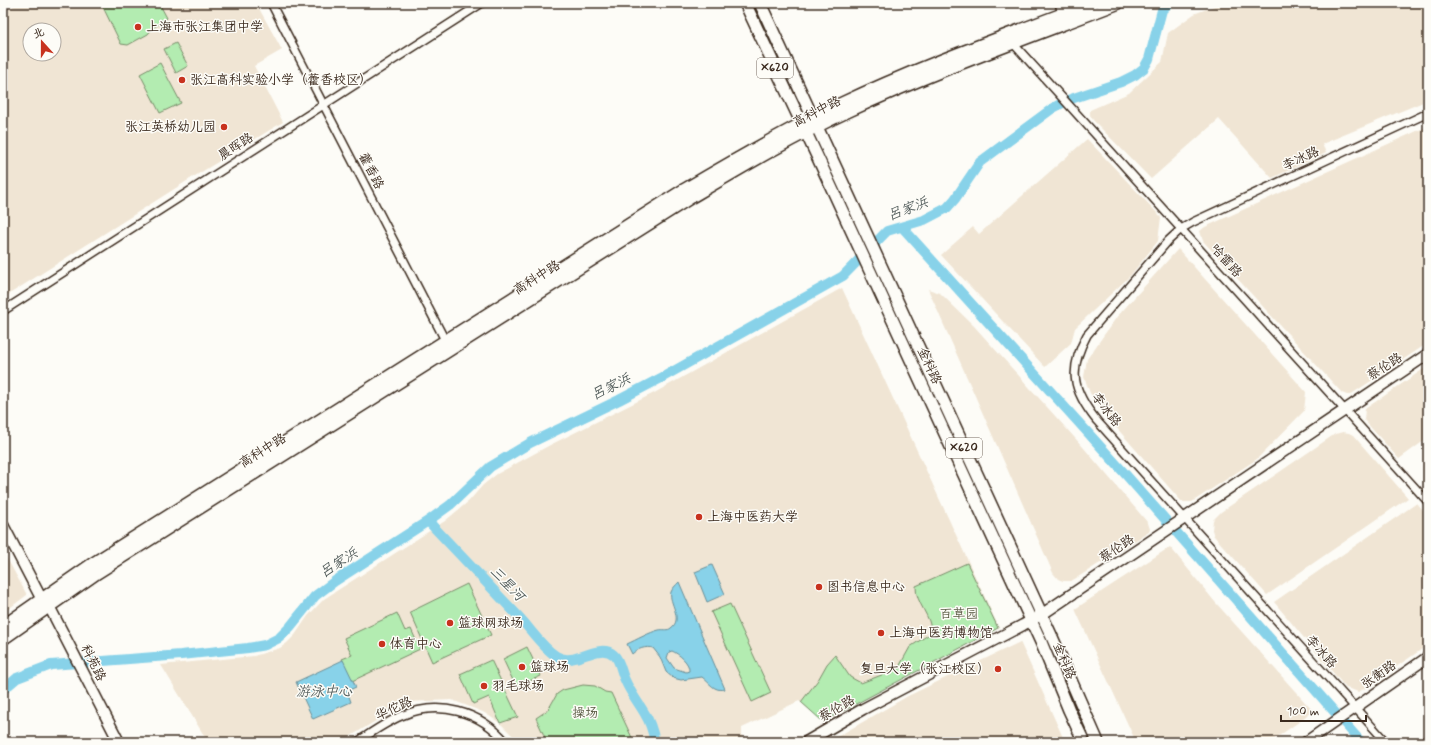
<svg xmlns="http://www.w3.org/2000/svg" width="1431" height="745" font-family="Mynerve,'LXGW WenKai TC',sans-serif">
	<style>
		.built { fill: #f0e5d4; fill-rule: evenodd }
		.green { fill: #b3ecb1; stroke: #778b68 }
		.water { fill: #88d2e9; stroke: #698f98; fill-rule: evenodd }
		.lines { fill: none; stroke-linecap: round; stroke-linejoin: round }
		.river { stroke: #88d2e9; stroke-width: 10 }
		.street-casing { stroke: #3b2a1e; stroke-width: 10 }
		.secondary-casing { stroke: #3b2a1e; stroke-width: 13 }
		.primary-casing { stroke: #3b2a1e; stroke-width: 14 }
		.street { stroke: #fdfcf7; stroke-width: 7 }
		.secondary { stroke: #fdfcf7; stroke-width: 10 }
		.primary { stroke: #fdfcf7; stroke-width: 11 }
		.poi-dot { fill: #c8321e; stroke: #fdfcf7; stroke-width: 1.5 }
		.labels { text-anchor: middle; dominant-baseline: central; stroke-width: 3; stroke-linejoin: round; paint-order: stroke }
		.shield { fill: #fdfcf7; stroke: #75695f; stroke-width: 1 }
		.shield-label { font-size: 12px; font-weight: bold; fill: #3b2a1e }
		.poi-label { font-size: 13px; fill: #3b2a1e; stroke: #fdfcf7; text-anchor: start }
		.street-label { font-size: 13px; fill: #3b2a1e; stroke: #fdfcf7 }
		.park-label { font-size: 13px; fill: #595a43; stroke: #fdfcf7 }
		.water-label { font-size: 14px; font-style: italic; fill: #525c5b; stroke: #fdfcf7 }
	</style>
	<rect width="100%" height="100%" fill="#fdfcf7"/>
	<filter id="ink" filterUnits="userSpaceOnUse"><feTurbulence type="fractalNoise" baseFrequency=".025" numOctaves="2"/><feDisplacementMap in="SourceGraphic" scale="8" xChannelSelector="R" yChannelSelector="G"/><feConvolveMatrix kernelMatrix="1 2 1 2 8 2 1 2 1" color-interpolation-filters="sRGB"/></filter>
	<g filter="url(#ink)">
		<path class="built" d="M18,3H256L282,50L254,66L283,122L190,179L3,298V13ZM30,30H54V54H30Z
			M1222,3H1428V100L1322,144L1326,153L1272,178L1219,119L1151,179L1093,120L1090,115V110L1129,93L1162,62L1168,33L1194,14Z
			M1428,126V343L1350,395H1347L1342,393L1203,241L1200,231L1205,227Z
			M1087,139L1161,217L1158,241L1130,276L1075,328L1071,343L1045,367L941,255L973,227L979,234Z
			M1178,249L1306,392L1304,411L1257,459L1192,502H1182L1114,425L1090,393L1084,377L1087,359L1116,318Z
			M842,288L999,628L823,721L799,701L742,728V742H519L500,723L483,712L452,700L407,702L341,742H208L161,665L254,656L280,648L287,643L295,635L308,616L324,599L445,521L469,501L483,485L497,474L550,445L656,392Z
			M928,289L940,293L974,326L1083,447L1148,523L1150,529L1149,532L1078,577L1071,581H1063L1058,579L1053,573Z
			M1428,366V438L1399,459L1364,420L1365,409Z
			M1343,432L1349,433L1353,435L1408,498L1267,595L1214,536L1212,530L1213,520L1221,512L1335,434Z
			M1417,503L1428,516V645L1364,689L1358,692L1353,690L1346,688L1274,602Z
			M1170,547L1215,602L1312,710L1306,717L1270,742H1136L1075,609Z
			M3,551L27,595L3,613Z
			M1020,642L1065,742H828L908,696Z"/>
		<path class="green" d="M101,3H159L167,18L152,29L148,34L128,45L121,44Z
			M176,43L188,66L176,73L164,49Z
			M160,63L181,103L160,113L140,74Z
			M967,563L998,628L824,721L821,720L801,702L818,680L827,664L835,655L850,677L861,683L902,667L900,665L910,647L931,633C932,616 915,603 916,586Z
			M467,584L491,635L432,662L410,612Z
			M730,604L771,693L752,702L711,612Z
			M397,613L405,631L411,629L420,649L352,681L342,659L352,655L344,638Z
			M527,647L541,676L516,687L503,659Z
			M491,660L518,717L500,723L489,697L473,704L460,674Z
			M583,685L595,686L605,692L611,693L634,742H547L536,718L548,710L557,694L563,690Z"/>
		<path class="water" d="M712,565L725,594L707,602L695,572Z
			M679,582L725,689C714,692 710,683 702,677L681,680L673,678L666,672L660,657L653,648C646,646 637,649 632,654L627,644C636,640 650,632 659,630C663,629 668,631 671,628C684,619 668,602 671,592C672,589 676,585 679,582ZM672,651C679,654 690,663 689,671L686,672L674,668L667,658L669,652Z
			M343,660L356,687L347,691L351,702L313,719L296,682Z"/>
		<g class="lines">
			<path class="river" d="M902,227L1127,476L1361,742
				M428,521C459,554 490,586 520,618C532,631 542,647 556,656C575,668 598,641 614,655C620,660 621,672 625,680C630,692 638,702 645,714C650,722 653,732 655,742
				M3,690L17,678L51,665L181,655L248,648L265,645L279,638L290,627L315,596L335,581L428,521L450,505L490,467L530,443L619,400L663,377L843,276L887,231L924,220L947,208L955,199L980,162L1053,108L1068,100L1121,82L1135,75L1144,68L1149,59L1162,10L1169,3"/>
			<defs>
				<path id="street" d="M271,3L447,344
					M1059,3L1062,14
					M1011,41L1428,502
					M3,311L482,3
					M357,742C371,733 386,722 401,716C439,700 480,711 506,742
					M1386,742L1097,421C1072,390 1068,370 1087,335L1168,241L1181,229L1193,222L1428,113"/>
				<path id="secondary" d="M3,525L41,598L49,606L119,742
					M806,742L863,709L1023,625L1041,615L1428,354
					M1306,742L1428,657"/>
				<path id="primary" d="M745,3L817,156L1041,642L1069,710L1084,742
					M760,3L1052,637L1098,742
					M3,626L92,564L685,189C736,159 788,129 842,103C922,65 1008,35 1091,3
					M3,639L97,573L690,198C741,168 793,137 847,112C935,71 1028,38 1119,3"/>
			</defs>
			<use href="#street" class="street-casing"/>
			<use href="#secondary" class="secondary-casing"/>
			<use href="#primary" class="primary-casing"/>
			<use href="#street" class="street"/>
			<use href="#secondary" class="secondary"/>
			<use href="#primary" class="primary"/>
		</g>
	</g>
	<g class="poi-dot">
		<circle cx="138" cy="27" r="4"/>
		<circle cx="182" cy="80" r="4"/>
		<circle cx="224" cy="127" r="4"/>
		<circle cx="699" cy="517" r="4"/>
		<circle cx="819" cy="587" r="4"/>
		<circle cx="450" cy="623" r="4"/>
		<circle cx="881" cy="633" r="4"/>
		<circle cx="382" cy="644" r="4"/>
		<circle cx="522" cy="667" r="4"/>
		<circle cx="998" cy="669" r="4"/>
		<circle cx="484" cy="686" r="4"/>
	</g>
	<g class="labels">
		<g class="shield">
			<rect x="757" y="58" width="36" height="20" rx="3"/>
			<rect x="946" y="438" width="36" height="20" rx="3"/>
		</g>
		<g class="shield-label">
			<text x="775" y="68">X620</text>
			<text x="964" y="448">X620</text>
		</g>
		<g class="poi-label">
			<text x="146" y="27">上海市张江集团中学</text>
			<text x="190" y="80">张江高科实验小学（藿香校区）</text>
			<text x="216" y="127" text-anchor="end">张江英桥幼儿园</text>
			<text x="707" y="517">上海中医药大学</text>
			<text x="827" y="587">图书信息中心</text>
			<text x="458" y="623">篮球网球场</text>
			<text x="889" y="633">上海中医药博物馆</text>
			<text x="390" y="644">体育中心</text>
			<text x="530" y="667">篮球场</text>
			<text x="990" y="669" text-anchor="end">复旦大学（张江校区）</text>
			<text x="492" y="686">羽毛球场</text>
		</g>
		<g class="street-label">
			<text transform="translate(817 112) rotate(-27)">高科中路</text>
			<text transform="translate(236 147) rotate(-33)">晨晖路</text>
			<text transform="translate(1301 159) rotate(-25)">李冰路</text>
			<text transform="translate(371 171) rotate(63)">藿香路</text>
			<text transform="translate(1226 261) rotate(48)">哈雷路</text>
			<text transform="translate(537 278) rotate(-32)">高科中路</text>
			<text transform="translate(929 366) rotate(65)">金科路</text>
			<text transform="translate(1385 367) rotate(-33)">蔡伦路</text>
			<text transform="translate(1106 410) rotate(52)">李冰路</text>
			<text transform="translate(263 451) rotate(-32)">高科中路</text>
			<text transform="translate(1117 549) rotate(-34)">蔡伦路</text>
			<text transform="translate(1321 652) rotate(48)">李冰路</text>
			<text transform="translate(1064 661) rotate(67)">金科路</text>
			<text transform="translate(93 663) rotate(63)">科苑路</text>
			<text transform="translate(1379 675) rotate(-35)">张衡路</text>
			<text transform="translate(394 709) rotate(-24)">华佗路</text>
			<text transform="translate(837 709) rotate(-30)">蔡伦路</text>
		</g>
		<g class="park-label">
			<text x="959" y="614">百草园</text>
			<text x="585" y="713">操场</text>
		</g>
		<g class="water-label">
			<text transform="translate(908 209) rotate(-21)">吕家浜</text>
			<text transform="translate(611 387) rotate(-26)">吕家浜</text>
			<text transform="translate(339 563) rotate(-33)">吕家浜</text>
			<text transform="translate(507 584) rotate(46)">三星河</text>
			<text x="324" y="692">游泳中心</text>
		</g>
	</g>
	<rect width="1431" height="745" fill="none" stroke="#fdfcf7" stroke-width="16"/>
	<rect x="8" y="8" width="1415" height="729" fill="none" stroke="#3b2a1e" stroke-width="1.5" filter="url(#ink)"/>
	<g transform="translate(42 42) rotate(339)"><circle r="19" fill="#fdfcf7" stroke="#afa8a0"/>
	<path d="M0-3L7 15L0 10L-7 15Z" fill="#c8321e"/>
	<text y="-6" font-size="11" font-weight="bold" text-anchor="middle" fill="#3b2a1e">北</text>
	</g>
	<path d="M1281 715v6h85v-6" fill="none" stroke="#3b2a1e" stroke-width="2"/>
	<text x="1287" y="715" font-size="12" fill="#3b2a1e" stroke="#fdfcf7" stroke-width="3" paint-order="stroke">100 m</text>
</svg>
